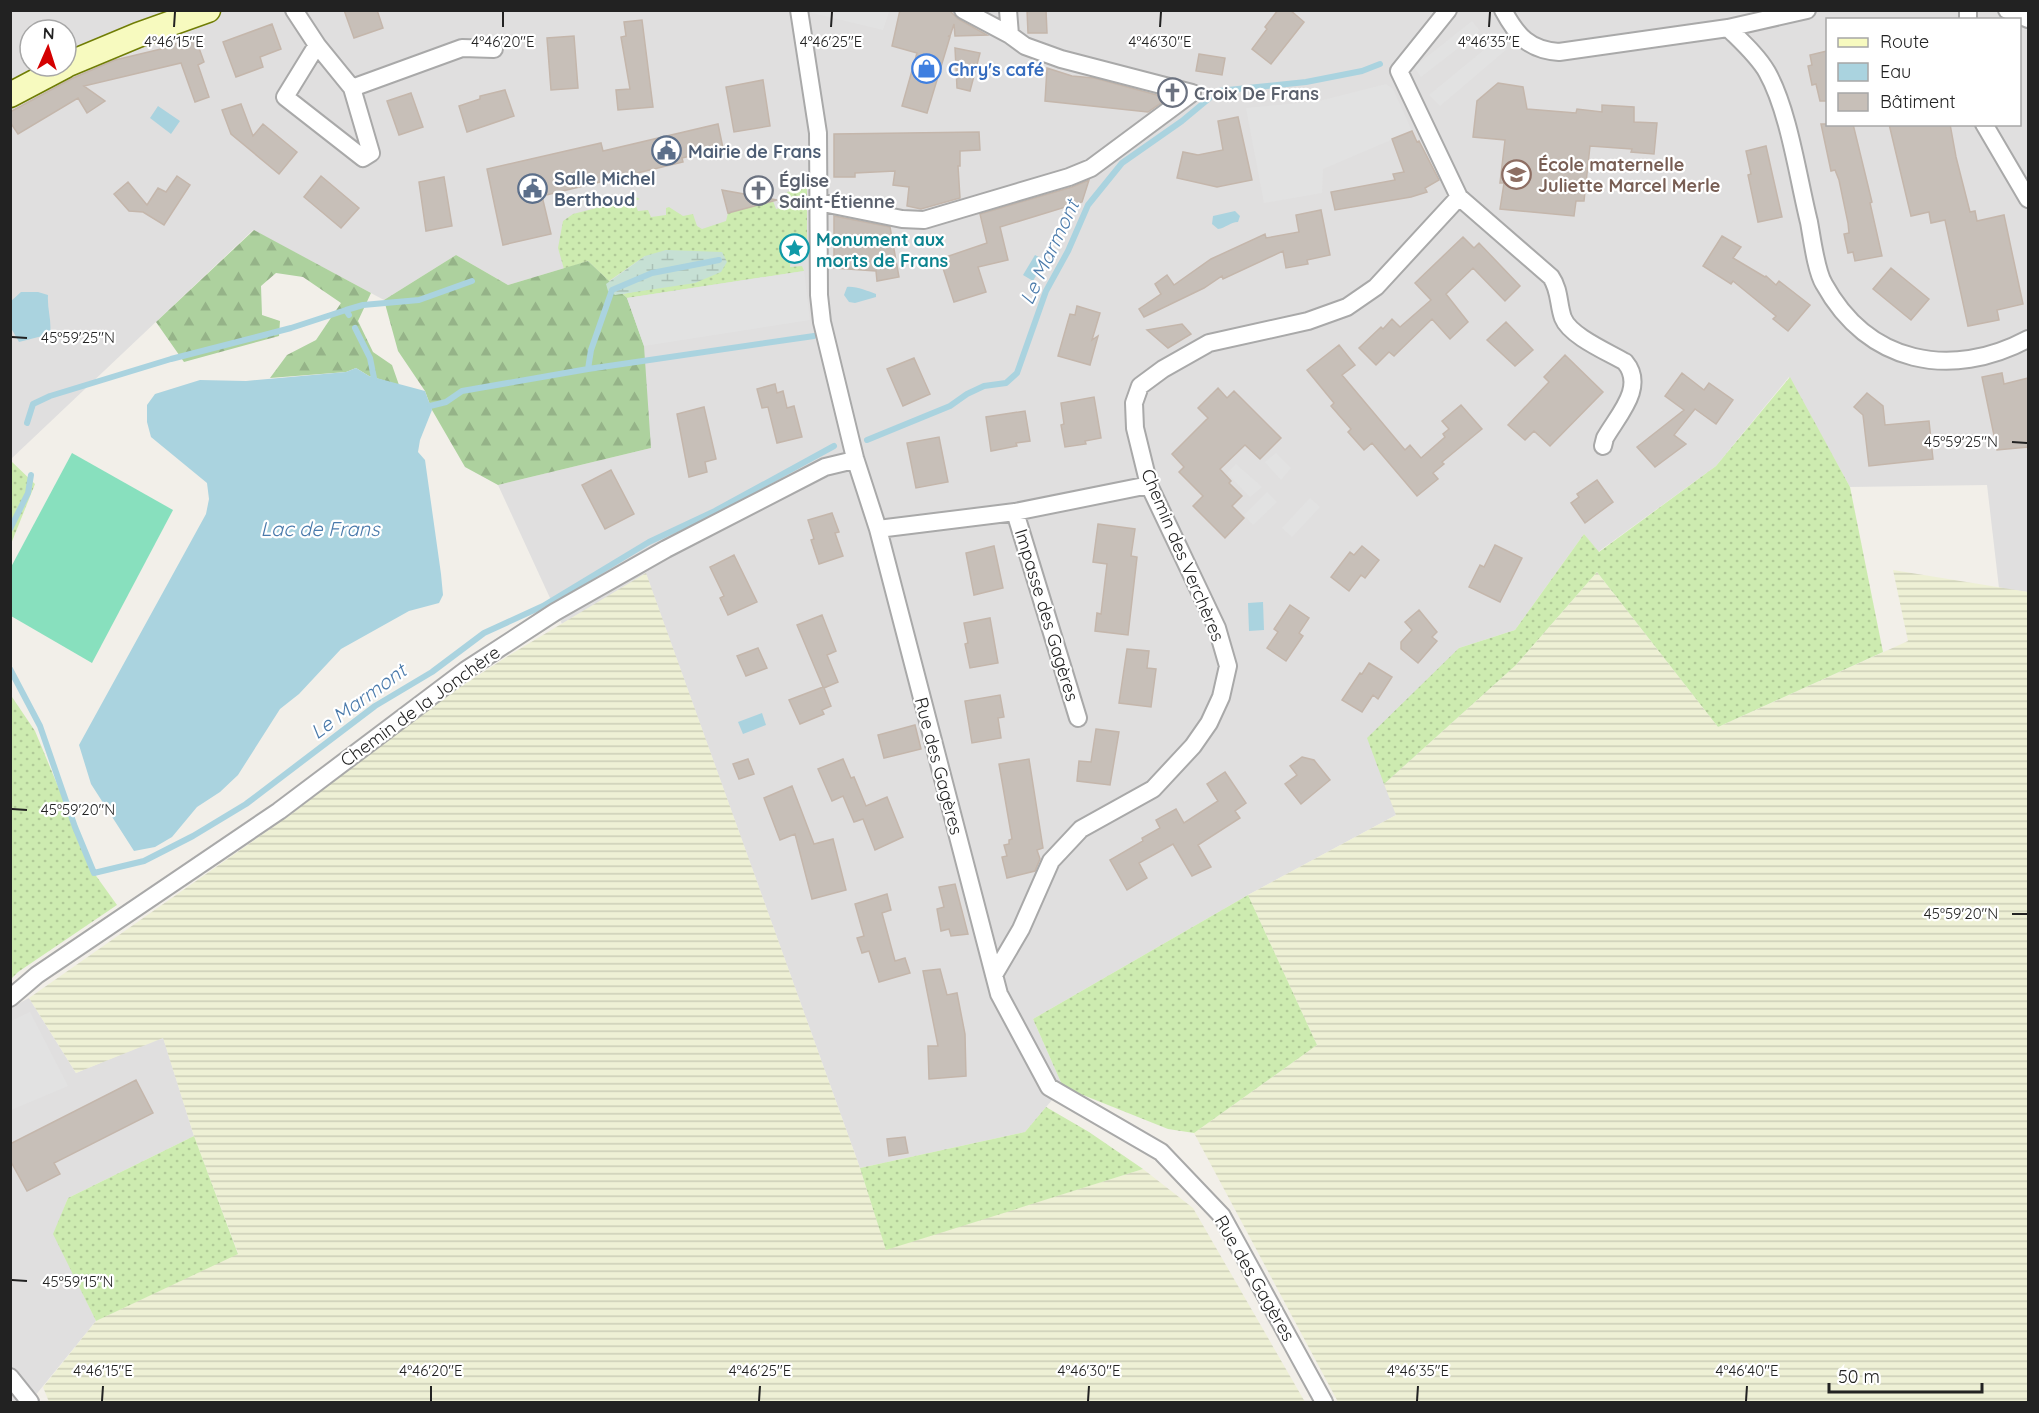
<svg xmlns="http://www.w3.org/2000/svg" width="2039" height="1413" font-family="Quicksand,sans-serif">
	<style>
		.residential { fill: #e0dfdf; fill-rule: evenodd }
		.farmland { fill: url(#farmland-rules) }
		.grass { fill: url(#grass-dots) }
		.forest { fill: url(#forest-firs) }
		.wetland { fill: url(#wetland-marsh) }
		.pitch { fill: #88e0be }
		.parking { fill: #e2e2e2 }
		.water { fill: #aad3df }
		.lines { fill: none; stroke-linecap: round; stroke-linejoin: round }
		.stream { stroke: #aad3df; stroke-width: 6 }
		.building { fill: #c7bfb8; stroke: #c4b6ab; stroke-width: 1.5 }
		.street-casing { stroke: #a9a9a9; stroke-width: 20 }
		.secondary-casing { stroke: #707d05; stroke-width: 27 }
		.street { stroke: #fff; stroke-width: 16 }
		.secondary { stroke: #f7fabf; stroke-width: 24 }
		.ticks { fill: none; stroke: #222; stroke-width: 2 }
		.labels { text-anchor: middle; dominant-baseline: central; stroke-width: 4.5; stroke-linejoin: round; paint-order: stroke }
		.shop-label { font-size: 18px; font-weight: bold; fill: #366cbe; stroke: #fff; text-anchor: start }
		.worship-label { font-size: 18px; font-weight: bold; fill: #5b616d; stroke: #fff; text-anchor: start }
		.service-label { font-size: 18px; font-weight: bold; fill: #4e5e75; stroke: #fff; text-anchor: start }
		.education-label { font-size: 18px; font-weight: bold; fill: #785e54; stroke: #fff; text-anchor: start }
		.culture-label { font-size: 18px; font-weight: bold; fill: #0d838f; stroke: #fff; text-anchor: start }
		.street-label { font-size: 18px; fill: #222; stroke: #fff }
		.water-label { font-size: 20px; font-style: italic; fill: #4a7aab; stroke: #fff }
		.ticks-label { font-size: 15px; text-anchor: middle; fill: #222; stroke: #fff; stroke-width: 4.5; stroke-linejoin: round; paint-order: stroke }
	</style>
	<defs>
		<pattern id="farmland-rules" width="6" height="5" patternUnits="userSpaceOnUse" patternTransform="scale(1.5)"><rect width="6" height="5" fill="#eef0d5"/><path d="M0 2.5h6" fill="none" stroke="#ccceb7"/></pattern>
		<pattern id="grass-dots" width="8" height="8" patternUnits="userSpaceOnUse" patternTransform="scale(1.5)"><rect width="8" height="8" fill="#cdebb0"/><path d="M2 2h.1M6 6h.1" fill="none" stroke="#b0c997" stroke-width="1.8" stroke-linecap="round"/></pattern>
		<pattern id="forest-firs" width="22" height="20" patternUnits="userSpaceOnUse" patternTransform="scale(1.5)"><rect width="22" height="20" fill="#add19e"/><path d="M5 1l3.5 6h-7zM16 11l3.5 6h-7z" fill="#95b388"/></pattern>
		<pattern id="wetland-marsh" width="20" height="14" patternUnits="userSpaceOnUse" patternTransform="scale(1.5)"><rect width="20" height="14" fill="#c6e0d4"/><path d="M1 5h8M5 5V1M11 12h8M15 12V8" fill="none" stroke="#aac0b6"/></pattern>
	</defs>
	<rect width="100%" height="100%" fill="#f2efe9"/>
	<path class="residential" d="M11,11H2028V592L1999,588L1987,485L1850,487L1789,377L1716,466L1598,552L1584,534L1515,630L1459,648L1396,815L1248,895L1033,1019L1063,1087L1025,1132L860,1168L646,574L562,624L498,485L651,448L627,298L588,261L508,285L456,255L384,300L253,230L11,459ZM1828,20H2020V124H1828ZM30,30H66V66H30Z
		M29,998L76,1073L163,1037L194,1136L68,1198L54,1234L96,1321L30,1402H11L10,1008Z"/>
	<path class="farmland" d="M1893,570L2028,592V1402H1338L1194,1133L1317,1045L1248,895L1396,815L1384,784L1516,665L1597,572L1718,727L1908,641Z
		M646,573L860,1168L886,1249L1143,1169L1193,1208L1305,1402H49L43,1387L96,1321L238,1253L194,1136L163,1038L76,1073L29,998L293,813L414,717L508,656Z"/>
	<path class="grass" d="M807,187V241L792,243L790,267L802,266L804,271L627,298L623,294L657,287L645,256L609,281L588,261L564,269L558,248L563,221L573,214L612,204L613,200L634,196L640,199L634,201L638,211L648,210L651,217L666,215V208L669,207L683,216L693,214L697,226L702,229L726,221L728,213L773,201L776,209L791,205L787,192Z
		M1790,377L1850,487L1883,652L1718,727L1597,572L1516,665L1384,784L1367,738L1459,648L1515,630L1584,534L1599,552L1716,466Z
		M11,461L35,484L11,544Z
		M10,694L35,731L94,873L117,905L18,972L11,979Z
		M1248,895L1317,1045L1194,1133L1168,1129L1063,1087L1033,1019Z
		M1046,1107L1089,1132L1143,1169L886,1250L860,1168L1025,1132Z
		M194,1136L238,1254L96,1321L53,1234L68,1198Z"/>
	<path class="forest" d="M254,230L371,293L358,321L373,352L392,365L399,385L369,376L356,368L346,372L270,378L287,355L316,340L341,303L303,277L276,273L261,286L262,315L280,321L279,336L184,362L156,322Z
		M456,255L508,285L588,261L627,298L644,346L651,448L498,485L465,467L432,410L425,391L398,351L384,300Z"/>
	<path class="wetland" d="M666,250L722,252L727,262L721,272L695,283L615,295L608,291L606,284L645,256Z"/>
	<path class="pitch" d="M72,453L173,510L92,663L11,616V567Z"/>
	<path class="parking" d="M887,11L889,12L883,30L812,13L811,11Z
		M1472,21L1480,31L1421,77L1414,67Z
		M1496,40L1507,49L1440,106L1429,95Z
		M1386,84L1393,89L1412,131L1323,169L1322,193L1264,203L1246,108L1319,101Z
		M804,271L810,320L644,346L627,298Z
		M1276,453L1291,468L1281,480L1265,462Z
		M1236,464L1262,487L1250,497L1227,473Z
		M1267,492L1277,502L1253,525L1244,515Z
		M1310,498L1320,507L1292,537L1282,528Z
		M30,1012L68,1086L11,1110V1021Z"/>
	<path class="water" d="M158,106L180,121L171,134L150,118Z
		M1235,211L1240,216L1238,222C1230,222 1226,228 1218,229L1212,224L1213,216Z
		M1035,255L1045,260L1033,281L1023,275Z
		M847,287C856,286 867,291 876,294V297L855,303L849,302L844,295Z
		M21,292H38L48,295C47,309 52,321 50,334L19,342L11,328L10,302Z
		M356,368L369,376L425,391L432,410L420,440L418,452L425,460L441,574L443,595L439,603L409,611L341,649L299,694L280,709L238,775L220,792L197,807L172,837L155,847L134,851L91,784L79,745L206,514L209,499L207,483L151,437L147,422V405L155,394L200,380L246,381L346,372Z
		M1263,602L1264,630L1249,631L1248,603Z
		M762,713L766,725L743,734L738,722Z"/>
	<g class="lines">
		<path class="stream" d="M349,315L346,310L363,305L419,300L472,281
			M355,328L370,358L374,378
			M588,369L591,350L612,290L652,273L719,260
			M430,406L446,402L462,391L588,369L814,336
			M27,423L33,404L50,396L171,359L291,328L346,310
			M867,440L950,406L967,394L984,386L1006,383L1017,373L1046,291L1068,251L1088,205L1122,163L1182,121L1218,91L1306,82L1362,71L1380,64
			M10,529L28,493L31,475
			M10,669L40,726L75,827L94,873L144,861L193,836L246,804L375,706L432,672L484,633L543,606L649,542L715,511L834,446"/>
	</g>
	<path class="building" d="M344,10H377L383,28L354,38Z
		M900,10H949L958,19L987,35L955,36L954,24L950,36H948L950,37L927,113L902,106L917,53L892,46Z
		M1027,10H1046L1047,33H1028Z
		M1278,10H1290L1304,22L1271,64L1252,49L1267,29L1265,27Z
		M642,20L653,107L618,110L616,90L630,89L621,37L626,36L624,22Z
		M272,24L281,49L260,57L263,67L236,77L223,42Z
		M574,36L578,88L551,90L547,38Z
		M195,37L204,62L198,65L209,97L195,102L181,63L84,86L105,101L87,113L78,98L18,134L10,122V112L73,78L115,60L161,49Z
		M955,48L980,53L970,91L957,88Z
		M1827,51V101H1820L1816,84L1812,85L1808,66L1812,65L1810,55Z
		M1199,54L1225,58L1222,75L1196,71Z
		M1047,68L1072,76L1094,78L1168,98L1148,112L1045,101Z
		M763,80L770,126L734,132L726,87Z
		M1498,83L1523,87L1527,109L1576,113L1577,109L1602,112V105L1634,107V122L1657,123L1654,154L1631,152L1632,149L1590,146L1584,201H1576L1574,216L1500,209L1504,183H1500L1505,140L1473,137L1477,101Z
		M505,90L514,116L467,132L459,106L480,99V96Z
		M411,93L423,127L399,135L387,101Z
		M241,104L253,136L263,124L297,152L279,174L231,134L222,110Z
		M1238,117L1252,180L1217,187L1177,178L1183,152L1198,155L1223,150L1218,121Z
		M718,124L723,148L682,158L683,162L542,196L551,234L503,245L487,169L601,143L603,151Z
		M1821,124H1853L1872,202L1870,203L1882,256L1855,261L1853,252L1848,253L1844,234L1849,233L1848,223L1839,180L1835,170L1831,171Z
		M1889,124H1950L1956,157L1970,212L1975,211L1977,221L2004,215L2023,304L1997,310L1999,320L1968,326L1945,220L1931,223L1929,212L1911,216Z
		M1412,131L1417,142L1419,141L1439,180L1425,188L1427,192L1411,197L1335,210L1331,192L1395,180L1393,174L1404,172L1392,139Z
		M979,132L980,150L960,151V166H958L960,198L921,209L907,206L909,187L893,185L895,171L855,173V177H834V134Z
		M1766,146L1782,217L1758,222L1748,175L1751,174L1746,151Z
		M177,176L190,185L164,225L143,212L129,211L114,194L128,182L147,205L158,188L166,192Z
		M321,176L359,208L341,228L304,197Z
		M444,177L452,226L426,231L419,182Z
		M1089,180L1082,202L1000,227L1008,260L978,267L986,292L954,302L940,259L987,243L980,214L1072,187Z
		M722,190L777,200L728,213Z
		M1321,210L1330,255L1307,260L1308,264L1286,268L1283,251L1223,279L1222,276L1204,288L1144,317L1139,309L1161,294L1155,284L1167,275L1174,285L1211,259L1265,234L1266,238L1299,232L1296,215Z
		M834,216L890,227L899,277L877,281L876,271L834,268Z
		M1722,236L1741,247L1733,258L1765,277L1766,276L1776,285L1779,281L1810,305L1788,331L1773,319L1776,316L1733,281L1731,284L1703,266Z
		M1463,237L1474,248L1479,243L1520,286L1505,301L1473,268L1446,294L1468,322L1450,339L1432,319L1394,356L1389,352L1376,365L1359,348L1381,327L1383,329L1392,319L1400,327L1431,300L1415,283Z
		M1891,268L1929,299L1911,320L1873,289Z
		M1077,306L1100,313L1092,340L1098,336L1090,365L1058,356L1070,314L1075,315Z
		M1506,322L1533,350L1515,366L1487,340Z
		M1182,324L1191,334L1168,348L1147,330Z
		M1339,345L1355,365L1342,375L1405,450L1410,445L1421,458L1445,437L1443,434L1449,429L1442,421L1461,405L1482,429L1442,462L1444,464L1433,473L1438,479L1417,496L1372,443L1364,450L1348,432L1351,429L1331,406L1334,403L1307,370Z
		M1565,355L1603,392L1550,446L1534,431L1525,440L1508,425L1549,382L1544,377Z
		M914,358L930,394L903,406L887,369Z
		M1682,373L1704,390L1709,383L1733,400L1716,424L1695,409L1674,435L1686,444L1655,467L1637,447L1684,410L1665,396Z
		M2002,373L2004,384L2028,378V447L1997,450L1982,377Z
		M775,384L777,393L783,391L787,408L794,406L802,437L777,443L768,407L762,408L757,389Z
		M1218,388L1227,398L1234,391L1281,438L1260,459L1245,445L1220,469L1231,481L1229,483L1242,496L1232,506L1244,518L1225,538L1193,506L1203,496L1179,472L1184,467L1172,454L1208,418L1198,408Z
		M1867,393L1883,406L1885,425L1929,421L1933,459L1869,466L1863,415L1854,407Z
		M1094,397L1101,438L1085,441L1086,444L1065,447L1061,425L1064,424L1061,403Z
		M704,407L716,459L705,462L707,472L689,477L677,414Z
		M1025,411L1030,441L1016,443L1017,446L991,451L986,417Z
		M939,437L948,482L916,488L907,443Z
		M611,470L634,514L605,529L582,485Z
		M1597,480L1613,502L1585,523L1571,503L1579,497L1577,494Z
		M832,513L839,532L835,533L843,556L819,564L811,540L814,539L808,520Z
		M1098,524L1135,529L1131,556L1137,557L1128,635L1095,631L1097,613L1101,614L1107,564L1093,562Z
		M1495,545L1522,558L1500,602L1469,587L1480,565L1484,567Z
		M994,546L1003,588L974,595L966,553Z
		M1362,546L1379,560L1365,578L1361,575L1349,591L1331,577L1350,552L1354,555Z
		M734,555L757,602L728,615L720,598L724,596L710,567Z
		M1290,605L1309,618L1299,633L1303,636L1286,661L1267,648L1278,632L1274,629Z
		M1419,610L1437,632L1432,637L1437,641L1418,663L1401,649V642L1412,630L1405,622Z
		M822,615L836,651L827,655L838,682L824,688L831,706L822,710L824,714L800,724L789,700L823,687L797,625Z
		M990,618L998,663L970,668L965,644L968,643L964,623Z
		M758,648L767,668L746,676L737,656Z
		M1127,649L1149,651L1147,668L1156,669L1151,707L1119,703Z
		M1369,663L1392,677L1378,699L1373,695L1362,712L1342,700L1360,673L1362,674Z
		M1000,695L1004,717L998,718L1001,738L972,743L965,701Z
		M915,725L921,749L884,758L878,735Z
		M1096,729L1119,732L1110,785L1077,781L1079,761L1091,762Z
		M1302,757L1314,760L1330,780L1301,804L1285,784L1297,775L1290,766Z
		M748,759L754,774L739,779L733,764Z
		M843,759L851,778L854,777L866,806L887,797L903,837L875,850L863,819L854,822L843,796L832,801L818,769Z
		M1029,759L1043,848L1037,850L1040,859L1035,871L1007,878L1002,857L1007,856L1004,845L1009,844V840L1012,839L999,764Z
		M1225,772L1246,803L1235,811L1240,818L1198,845L1211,867L1192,876L1173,844L1139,863L1147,878L1127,890L1110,860L1143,841L1142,838L1160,828L1156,820L1176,809L1184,823L1218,801L1207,784Z
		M792,786L814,844L833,839L846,890L812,899L795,834L780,840L764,798Z
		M955,884L968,934L951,936L949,929L941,931L937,909L944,907L939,887Z
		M887,894L891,910L882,913L895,961L905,958L910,973L879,982L869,951L862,953L857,938L864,936L855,904Z
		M940,969L947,995L957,993L965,1034L966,1076L929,1079L928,1046H938L923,971Z
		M136,1080L153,1113L54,1163L60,1174L27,1191L10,1160V1144Z
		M905,1137L908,1153L889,1156L887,1139Z"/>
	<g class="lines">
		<defs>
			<path id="street" d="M294,10L317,45L285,97L363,158L371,153L352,88L462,48L494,49
				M799,10L818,133L819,295L822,322L855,458L878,529L999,994L1049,1087L1161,1152L1222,1216L1324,1402
				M963,10L1010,35L1025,46L1061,59L1192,93
				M1008,10L1010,35
				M1503,10C1517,36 1529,50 1559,52L1728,28L1807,10
				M2007,10L2028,19
				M1968,20V10
				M1728,28C1741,41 1758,56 1767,72C1789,111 1798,178 1809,222C1812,238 1816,271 1824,284C1868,364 1951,380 2028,339
				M317,45L352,88
				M1984,124L2028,199
				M1459,197L1551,277C1560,290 1558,304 1563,318C1570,336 1608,352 1625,362C1646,387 1618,415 1605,438L1603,446
				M818,202L902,219L924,220L1069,177L1091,168L1192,93
				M1015,512L1078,718
				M878,529L1015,512L1149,485
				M994,975L1021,929L1051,861L1081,829L1153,789L1193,746L1209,723L1221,697L1228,666L1217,628L1149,485L1135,428L1134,403L1140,386L1163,369L1209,343L1308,321L1347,307L1376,287L1459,197L1399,71L1448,10
				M10,998L37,975L279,811L466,670L555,612L666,549L825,467L850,461L855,458
				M10,1377L30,1402"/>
			<path id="secondary" d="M66,65L138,35L208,10
				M10,95L65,66"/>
		</defs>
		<use href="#street" class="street-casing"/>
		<use href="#secondary" class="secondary-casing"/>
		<use href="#street" class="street"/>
		<use href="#secondary" class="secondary"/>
	</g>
	<path class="ticks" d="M174,27L175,12M503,27V12M831,27L832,12M1160,27L1161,12M1489,27L1490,12M12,337L27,338M2012,442L2027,443M12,809L27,810M2012,914H2027M12,1280L27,1281M102,1401L103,1386M431,1401V1386M759,1401L760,1386M1088,1401L1089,1386M1417,1401L1418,1386M1746,1401L1747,1386"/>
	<defs>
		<symbol id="shop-ring" viewBox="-11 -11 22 22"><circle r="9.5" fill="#fff" stroke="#3f7fe0" stroke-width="1.5"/><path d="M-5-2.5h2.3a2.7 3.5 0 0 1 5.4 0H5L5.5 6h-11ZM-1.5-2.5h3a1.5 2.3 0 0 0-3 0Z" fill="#3f7fe0"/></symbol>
		<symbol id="church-ring" viewBox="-11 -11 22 22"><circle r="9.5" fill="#fff" stroke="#6b7280" stroke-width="1.5"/><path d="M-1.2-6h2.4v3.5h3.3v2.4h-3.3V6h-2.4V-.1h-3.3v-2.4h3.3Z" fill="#6b7280"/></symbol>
		<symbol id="civic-ring" viewBox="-11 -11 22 22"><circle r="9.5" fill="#fff" stroke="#5c6f8a" stroke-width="1.5"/><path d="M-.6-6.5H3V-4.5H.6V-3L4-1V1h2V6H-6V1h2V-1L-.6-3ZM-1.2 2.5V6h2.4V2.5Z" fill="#5c6f8a"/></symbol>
		<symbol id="school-ring" viewBox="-11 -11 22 22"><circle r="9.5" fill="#fff" stroke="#8d6e63" stroke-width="1.5"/><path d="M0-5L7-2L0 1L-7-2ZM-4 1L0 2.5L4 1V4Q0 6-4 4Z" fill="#8d6e63"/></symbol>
		<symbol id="sight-ring" viewBox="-11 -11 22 22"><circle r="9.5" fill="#fff" stroke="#0f9aa8" stroke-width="1.5"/><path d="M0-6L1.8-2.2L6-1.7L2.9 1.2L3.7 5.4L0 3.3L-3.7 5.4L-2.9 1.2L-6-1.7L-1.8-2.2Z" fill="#0f9aa8"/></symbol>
	</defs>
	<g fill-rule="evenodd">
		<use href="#shop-ring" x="910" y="52" width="33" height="33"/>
		<use href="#church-ring" x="1156" y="76" width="33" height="33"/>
		<use href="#civic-ring" x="650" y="134" width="33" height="33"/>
		<use href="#school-ring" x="1500" y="158" width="33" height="33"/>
		<use href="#civic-ring" x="516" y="172" width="33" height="33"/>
		<use href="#church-ring" x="742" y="174" width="33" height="33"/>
		<use href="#sight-ring" x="778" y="232" width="33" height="33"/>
	</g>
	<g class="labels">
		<g class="shop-label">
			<text x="948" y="69">Chry's café</text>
		</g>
		<g class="worship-label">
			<text x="1194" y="93">Croix De Frans</text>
			<text x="779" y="180">Église<tspan x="779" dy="21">Saint-Étienne</tspan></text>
		</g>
		<g class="service-label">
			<text x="688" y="151">Mairie de Frans</text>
			<text x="554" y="178">Salle Michel<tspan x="554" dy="21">Berthoud</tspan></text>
		</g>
		<g class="education-label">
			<text x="1538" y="164">École maternelle<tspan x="1538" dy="21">Juliette Marcel Merle</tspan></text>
		</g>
		<g class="culture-label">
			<text x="816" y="239">Monument aux<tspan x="816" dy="21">morts de Frans</tspan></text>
		</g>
		<g class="street-label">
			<text transform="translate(1183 555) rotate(67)">Chemin des Verchères</text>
			<text transform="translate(1047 615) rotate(73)">Impasse des Gagères</text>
			<text transform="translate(420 706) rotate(-36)">Chemin de la Jonchère</text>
			<text transform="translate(939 766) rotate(75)">Rue des Gagères</text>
			<text transform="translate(1255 1278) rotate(60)">Rue des Gagères</text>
		</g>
		<g class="water-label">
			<text transform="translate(1049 252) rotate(-65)">Le Marmont</text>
			<text x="320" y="528">Lac de Frans</text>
			<text transform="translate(358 701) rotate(-36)">Le Marmont</text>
		</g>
	</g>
	<g class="ticks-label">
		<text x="503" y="47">4°46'20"E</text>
		<text x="174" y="47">4°46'15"E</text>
		<text x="831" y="47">4°46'25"E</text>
		<text x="1160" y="47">4°46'30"E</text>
		<text x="1489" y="47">4°46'35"E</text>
		<text x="78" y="343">45°59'25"N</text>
		<text x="1961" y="447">45°59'25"N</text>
		<text x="78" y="815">45°59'20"N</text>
		<text x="1961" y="919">45°59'20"N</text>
		<text x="78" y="1287">45°59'15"N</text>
		<text x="103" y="1376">4°46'15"E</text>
		<text x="431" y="1376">4°46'20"E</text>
		<text x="760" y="1376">4°46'25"E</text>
		<text x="1089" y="1376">4°46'30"E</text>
		<text x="1418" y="1376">4°46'35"E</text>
		<text x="1747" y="1376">4°46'40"E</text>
	</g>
	<rect width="2039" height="1413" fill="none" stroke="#222222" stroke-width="24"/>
	<rect x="1826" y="18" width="195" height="108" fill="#ffffff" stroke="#a7a7a7" stroke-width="1.5"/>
	<rect x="1838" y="38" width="30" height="9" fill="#f7fabf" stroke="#a7a7a7" stroke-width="1.5"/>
	<text x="1880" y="48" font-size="18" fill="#222222">Route</text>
	<rect x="1838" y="63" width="30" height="18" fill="#aad3df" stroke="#a7a7a7" stroke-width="1.5"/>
	<text x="1880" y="78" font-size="18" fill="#222222">Eau</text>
	<rect x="1838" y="93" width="30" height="18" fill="#c7bfb8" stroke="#a7a7a7" stroke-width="1.5"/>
	<text x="1880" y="108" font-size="18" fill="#222222">Bâtiment</text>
	<g transform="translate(48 48) rotate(3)"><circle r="28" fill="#ffffff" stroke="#a7a7a7" stroke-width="1.5"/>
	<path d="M0-4.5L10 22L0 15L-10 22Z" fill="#d40000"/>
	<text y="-9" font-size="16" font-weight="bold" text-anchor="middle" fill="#222222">N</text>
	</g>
	<path d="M1829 1383v9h153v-9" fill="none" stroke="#222222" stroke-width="3"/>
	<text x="1838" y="1383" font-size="18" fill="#222222" stroke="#ffffff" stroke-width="4.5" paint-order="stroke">50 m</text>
</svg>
